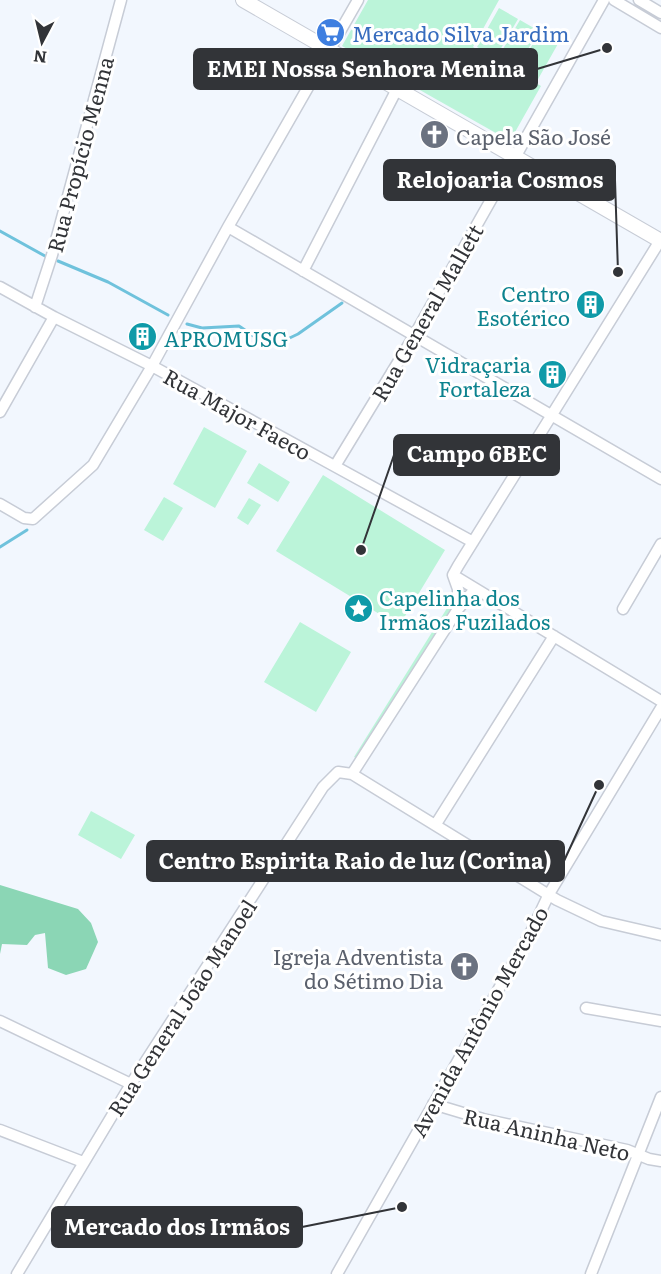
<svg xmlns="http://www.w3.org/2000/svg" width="661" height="1274" font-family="Literata,serif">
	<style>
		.green { fill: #bbf4d9 }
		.forest { fill: #8bd6b5 }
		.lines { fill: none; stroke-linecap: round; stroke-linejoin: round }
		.stream { stroke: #6fc2dc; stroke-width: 3 }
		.minor-casing { stroke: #c7ccd6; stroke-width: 13 }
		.major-casing { stroke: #c7ccd6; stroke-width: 16 }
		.minor { stroke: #fff; stroke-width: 10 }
		.major { stroke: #fff; stroke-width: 14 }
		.labels { text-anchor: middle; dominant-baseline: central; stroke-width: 6; stroke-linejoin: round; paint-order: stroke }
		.shop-label { font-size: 21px; fill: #366cbe; stroke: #fff; text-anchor: start }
		.worship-label { font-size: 21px; fill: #5b616d; stroke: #fff; text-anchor: start }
		.street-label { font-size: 21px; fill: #323438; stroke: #fff }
		.culture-label { font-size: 21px; fill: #0d838f; stroke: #fff; text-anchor: end }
		.leader { fill: none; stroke: #323438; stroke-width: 2 }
		.callout-dot { fill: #323438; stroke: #fff; stroke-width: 2 }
		.callout { fill: #323438; stroke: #323438; stroke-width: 2 }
		.callout-label { font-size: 22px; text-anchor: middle; font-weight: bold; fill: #fff }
	</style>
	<rect width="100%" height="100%" fill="#f2f7fe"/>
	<path class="green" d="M368,0H499L473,47L541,86L510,141L342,46Z
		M499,8L518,19L496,57L477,47Z
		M520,20L539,31L516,69L497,59Z
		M540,31L559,42L537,81L518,70Z
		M204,427L247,451L215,508L173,484Z
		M259,463L290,482L278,502L247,483Z
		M323,475L445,550L399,626L276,551Z
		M164,497L183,508L163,541L144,530Z
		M249,498L261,505L248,525L237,518Z
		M449,605L452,607L358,759L354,757Z
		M300,622L351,652L316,712L264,682Z
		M91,811L135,835L121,859L78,835Z"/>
	<path class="forest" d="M0,885L78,909L91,923L98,942L86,969L66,975L48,968L45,933L35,935L27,945L2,944L0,954Z"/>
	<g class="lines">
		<path class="stream" d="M0,231L45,256
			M58,261L108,282L168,315
			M187,324L202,328L239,326L258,339L275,345L298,334L342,303
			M0,547L27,530"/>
		<defs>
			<path id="minor" d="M614,0L661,28
				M639,0L661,13
				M228,227L661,479
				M303,271L397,89
				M0,287L54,317L152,366L473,542
				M35,307L52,255L121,0
				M0,412L54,317
				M335,466L414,336L604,0
				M0,504L24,518L33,519L93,465L152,366L228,227L358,0
				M453,575L661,701
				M458,609V589L453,575L458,566L661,239
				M623,609L661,544
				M352,774L458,609L475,589
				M436,824L554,636
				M586,1008L661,1021
				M0,1021L131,1084
				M433,1104L483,1119L627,1150L649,1159L661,1161
				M0,1130L83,1162
				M17,1274L131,1084L323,787L338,772L352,774L557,900L601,921L661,935
				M337,1274L531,932L549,894L661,708
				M591,1274L661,1097"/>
			<path id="major" d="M243,0L661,241"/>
		</defs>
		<use href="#minor" class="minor-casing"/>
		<use href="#major" class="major-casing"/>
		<use href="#minor" class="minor"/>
		<use href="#major" class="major"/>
	</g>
	<defs>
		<symbol id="supermarket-disc" viewBox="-11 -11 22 22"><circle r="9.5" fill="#3f7fe0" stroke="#fff"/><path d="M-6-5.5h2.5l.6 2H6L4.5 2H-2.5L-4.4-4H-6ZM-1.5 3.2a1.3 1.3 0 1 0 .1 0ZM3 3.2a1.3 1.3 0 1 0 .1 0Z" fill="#fff"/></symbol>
		<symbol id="church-disc" viewBox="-11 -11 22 22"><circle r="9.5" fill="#6b7280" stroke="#fff"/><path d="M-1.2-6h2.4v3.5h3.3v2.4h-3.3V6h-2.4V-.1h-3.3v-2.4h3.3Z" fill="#fff"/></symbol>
		<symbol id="building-disc" viewBox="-11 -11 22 22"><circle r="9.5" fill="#0f9aa8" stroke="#fff"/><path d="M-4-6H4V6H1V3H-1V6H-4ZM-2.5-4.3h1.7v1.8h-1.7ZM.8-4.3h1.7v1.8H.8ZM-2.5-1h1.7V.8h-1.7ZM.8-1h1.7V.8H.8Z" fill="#fff"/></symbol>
		<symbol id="sight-disc" viewBox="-11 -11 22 22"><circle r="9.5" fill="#0f9aa8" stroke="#fff"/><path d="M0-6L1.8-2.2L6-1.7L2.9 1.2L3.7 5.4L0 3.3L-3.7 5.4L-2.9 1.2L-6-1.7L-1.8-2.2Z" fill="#fff"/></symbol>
	</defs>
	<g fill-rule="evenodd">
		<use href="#supermarket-disc" x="314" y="16" width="33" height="33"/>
		<use href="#church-disc" x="418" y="118" width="33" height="33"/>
		<use href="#building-disc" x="574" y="288" width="33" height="33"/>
		<use href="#building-disc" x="126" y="320" width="33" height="33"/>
		<use href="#building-disc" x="536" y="358" width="33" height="33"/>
		<use href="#sight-disc" x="342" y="592" width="33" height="33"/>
		<use href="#church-disc" x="448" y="950" width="33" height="33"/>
	</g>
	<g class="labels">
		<g class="shop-label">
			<text x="352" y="32">Mercado Silva Jardim</text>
		</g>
		<g class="worship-label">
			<text x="456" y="135">Capela São José</text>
			<text x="443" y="955" text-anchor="end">Igreja Adventista<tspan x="443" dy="24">do Sétimo Dia</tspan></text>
		</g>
		<g class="street-label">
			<text transform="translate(79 154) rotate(-75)">Rua Propício Menna</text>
			<text transform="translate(426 312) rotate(-60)">Rua General Mallett</text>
			<text transform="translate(238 413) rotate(29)">Rua Major Faeco</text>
			<text transform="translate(181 1007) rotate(-57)">Rua General João Manoel</text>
			<text transform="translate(478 1021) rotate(-61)">Avenida Antônio Mercado</text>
			<text transform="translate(547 1133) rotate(13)">Rua Aninha Neto</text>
		</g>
		<g class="culture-label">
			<text x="570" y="292">Centro<tspan x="570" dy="24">Esotérico</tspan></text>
			<text x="164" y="337" text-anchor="start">APROMUSG</text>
			<text x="531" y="363">Vidraçaria<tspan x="531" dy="24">Fortaleza</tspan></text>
			<text x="379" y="596" text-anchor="start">Capelinha dos<tspan x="379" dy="24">Irmãos Fuzilados</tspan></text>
		</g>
	</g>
	<path class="leader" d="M607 48L537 69M618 272L615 180M361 550L394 455M599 785L564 861M402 1207L302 1227"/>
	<g class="callout-dot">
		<circle cx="607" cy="48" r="6"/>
		<circle cx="618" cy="272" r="6"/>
		<circle cx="361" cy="550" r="6"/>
		<circle cx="599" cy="785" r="6"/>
		<circle cx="402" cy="1207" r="6"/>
	</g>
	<g class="callout">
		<rect x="194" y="49" width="343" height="40" rx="6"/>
		<rect x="384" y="160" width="231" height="40" rx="6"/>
		<rect x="394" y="435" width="165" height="40" rx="6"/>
		<rect x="147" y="841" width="417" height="40" rx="6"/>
		<rect x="52" y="1207" width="250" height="40" rx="6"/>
	</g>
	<g class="callout-label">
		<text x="366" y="77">EMEI Nossa Senhora Menina</text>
		<text x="500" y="188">Relojoaria Cosmos</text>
		<text x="477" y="462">Campo 6BEC</text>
		<text x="355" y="869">Centro Espirita Raio de luz (Corina)</text>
		<text x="177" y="1235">Mercado dos Irmãos</text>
	</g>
	<g transform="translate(42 42) rotate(187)" stroke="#ffffff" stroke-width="4.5" paint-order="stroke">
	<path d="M0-4.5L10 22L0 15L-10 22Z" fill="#323438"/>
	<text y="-9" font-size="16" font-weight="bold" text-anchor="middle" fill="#323438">N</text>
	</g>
</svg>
